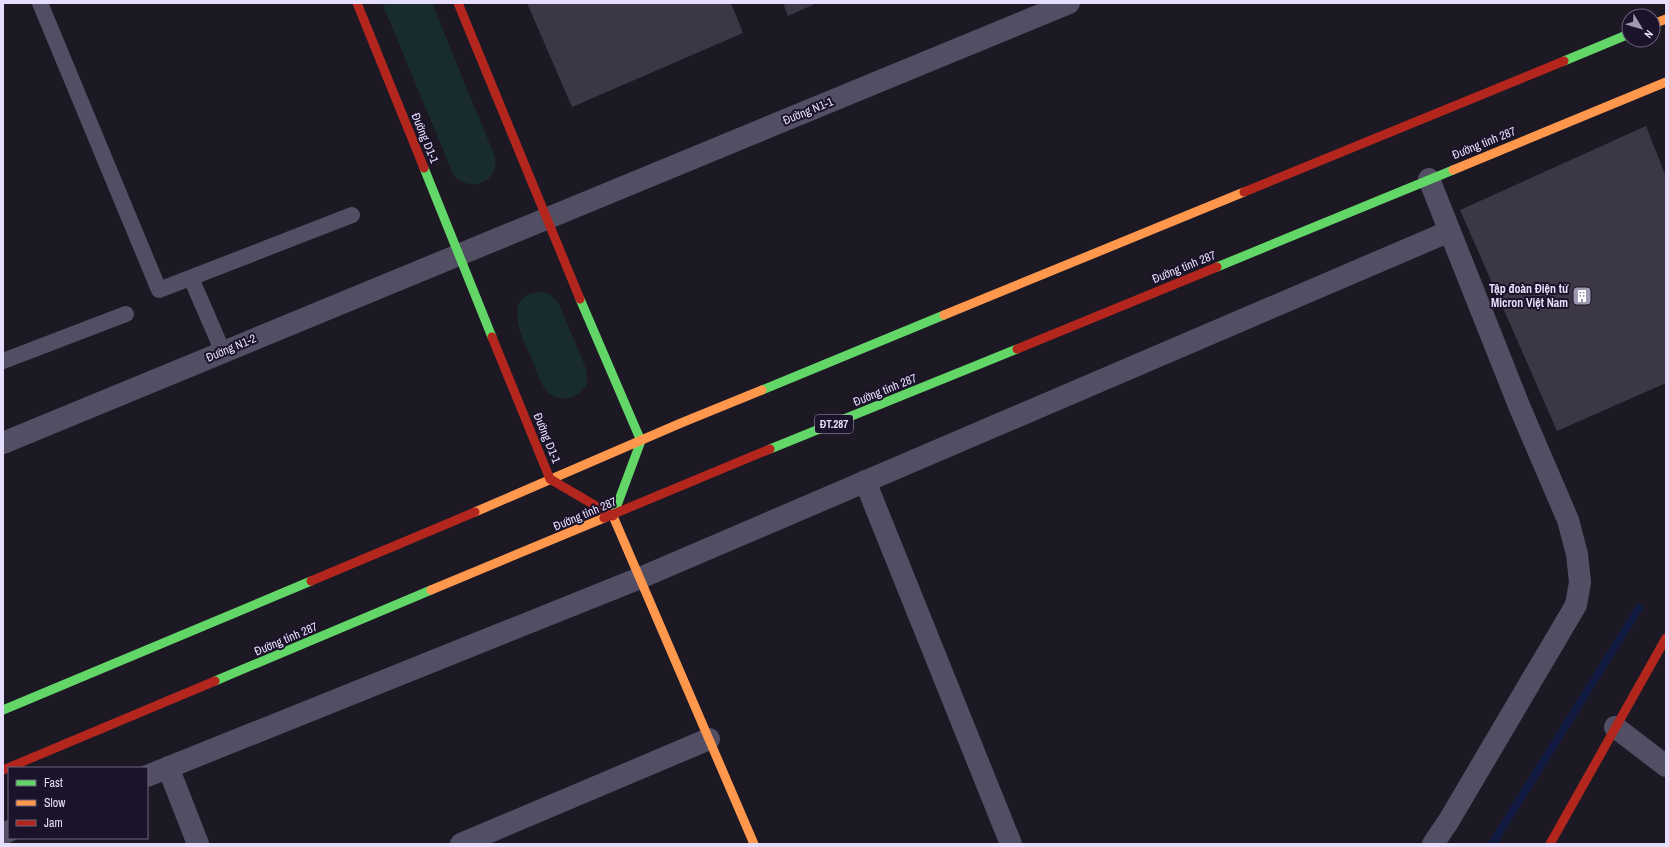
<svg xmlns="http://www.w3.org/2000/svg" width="1669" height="847" font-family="'Archivo Narrow',sans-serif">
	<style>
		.green { fill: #182c30 }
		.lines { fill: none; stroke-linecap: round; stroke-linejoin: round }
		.stream { stroke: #111b42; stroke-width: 8 }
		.building { fill: #3c3745 }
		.lane { stroke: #524e63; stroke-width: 16 }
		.street { stroke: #524e63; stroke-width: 22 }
		.fast { stroke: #63d668; stroke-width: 9 }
		.slow { stroke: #ff974d; stroke-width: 9 }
		.jam { stroke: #b3261e; stroke-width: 9 }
		.labels { text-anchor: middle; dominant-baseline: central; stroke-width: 4; stroke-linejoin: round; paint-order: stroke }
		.shield { fill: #1a1329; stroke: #a9a1bd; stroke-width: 1 }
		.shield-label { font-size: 11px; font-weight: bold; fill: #e6defc }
		.street-label { font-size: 12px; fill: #e6defc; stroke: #1a1329 }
		.poi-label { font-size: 12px; font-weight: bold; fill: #e6defc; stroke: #1a1329; text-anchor: end }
	</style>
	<rect width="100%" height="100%" fill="#1c1824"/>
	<path class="green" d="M382,3H432L495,157C500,182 471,193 454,176Z
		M543,292L550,294L559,304L587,371V384C579,397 565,403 550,394C541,388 537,371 533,362C523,339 498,293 543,292Z"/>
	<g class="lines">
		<path class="stream" d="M1492,844L1639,608"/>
	</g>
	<path class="building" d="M527,3H731L743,33L572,107Z
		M783,3H817L788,16Z
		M1646,126L1666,177V383L1557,431L1460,210Z"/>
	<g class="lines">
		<path class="lane" d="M40,3L159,290L352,215
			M191,278L223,352
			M3,361L126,314"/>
		<path class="street" d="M1429,179L1520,408L1568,520L1577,554L1580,582L1576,605L1448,822L1433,844
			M3,443L1069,3
			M865,481L1011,844
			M1615,727L1666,766
			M168,767L198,844
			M147,776L640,578L1450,231
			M3,834L9,831
			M461,844L709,739"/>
		<path class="fast" d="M1564,61L1629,34
			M424,168L492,337
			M1217,267L1453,170
			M580,299L641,441L613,516
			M762,390L944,315
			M770,449L1017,349
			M215,681L431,590
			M3,710L311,581"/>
		<path class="slow" d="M1653,24L1666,19
			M1453,170L1666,82
			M944,315L1244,192
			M475,512L681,423L762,390
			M613,516L754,844
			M431,590L604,518"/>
		<path class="jam" d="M357,3L424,168
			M458,3L580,299
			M1244,192L1564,61
			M492,337L550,479L613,516
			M1017,349L1217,267
			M604,518L770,449
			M311,581L475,512
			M3,770L215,681
			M1550,844L1666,638"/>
	</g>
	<defs>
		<symbol id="building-square" viewBox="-11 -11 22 22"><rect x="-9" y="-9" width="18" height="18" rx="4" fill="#9f99b0" stroke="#1a1329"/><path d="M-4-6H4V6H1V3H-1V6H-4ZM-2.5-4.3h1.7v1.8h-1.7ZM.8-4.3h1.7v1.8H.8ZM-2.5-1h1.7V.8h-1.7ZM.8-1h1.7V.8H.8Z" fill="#fff"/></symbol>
	</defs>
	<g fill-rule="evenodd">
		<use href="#building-square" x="1571" y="285" width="22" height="22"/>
	</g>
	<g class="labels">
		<rect class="shield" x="815" y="415" width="38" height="18" rx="3"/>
		<g class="shield-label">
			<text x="834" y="424">ĐT.287</text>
		</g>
		<g class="street-label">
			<text transform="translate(808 111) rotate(-22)">Đường N1-1</text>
			<text transform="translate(425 138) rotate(68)">Đường D1-1</text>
			<text transform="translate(1484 143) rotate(-22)">Đường tỉnh 287</text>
			<text transform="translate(1184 267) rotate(-22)">Đường tỉnh 287</text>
			<text transform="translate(231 348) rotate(-23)">Đường N1-2</text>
			<text transform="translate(885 390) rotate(-22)">Đường tỉnh 287</text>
			<text transform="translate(547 438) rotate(68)">Đường D1-1</text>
			<text transform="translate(585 514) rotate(-23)">Đường tỉnh 287</text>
			<text transform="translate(286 639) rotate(-23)">Đường tỉnh 287</text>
		</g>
		<g class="poi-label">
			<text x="1568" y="289">Tập đoàn Điện tử<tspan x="1568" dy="14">Micron Việt Nam</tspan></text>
		</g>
	</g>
	<rect width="1669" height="847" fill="none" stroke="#e6defc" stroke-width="8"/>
	<rect x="8" y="767" width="140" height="72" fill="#1a1329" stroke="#6c647d"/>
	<rect x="16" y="780" width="20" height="6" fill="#63d668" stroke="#6c647d"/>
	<text x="44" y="787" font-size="12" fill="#e6defc">Fast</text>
	<rect x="16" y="800" width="20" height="6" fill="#ff974d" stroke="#6c647d"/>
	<text x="44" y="807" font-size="12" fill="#e6defc">Slow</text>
	<rect x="16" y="820" width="20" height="6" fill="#b3261e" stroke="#6c647d"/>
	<text x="44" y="827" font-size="12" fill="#e6defc">Jam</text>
	<g transform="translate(1641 28) rotate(128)"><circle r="19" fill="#1a1329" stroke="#6c647d"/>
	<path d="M0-3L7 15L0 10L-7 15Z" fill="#9f99b0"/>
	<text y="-6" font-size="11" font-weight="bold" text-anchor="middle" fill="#e6defc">N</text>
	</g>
</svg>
